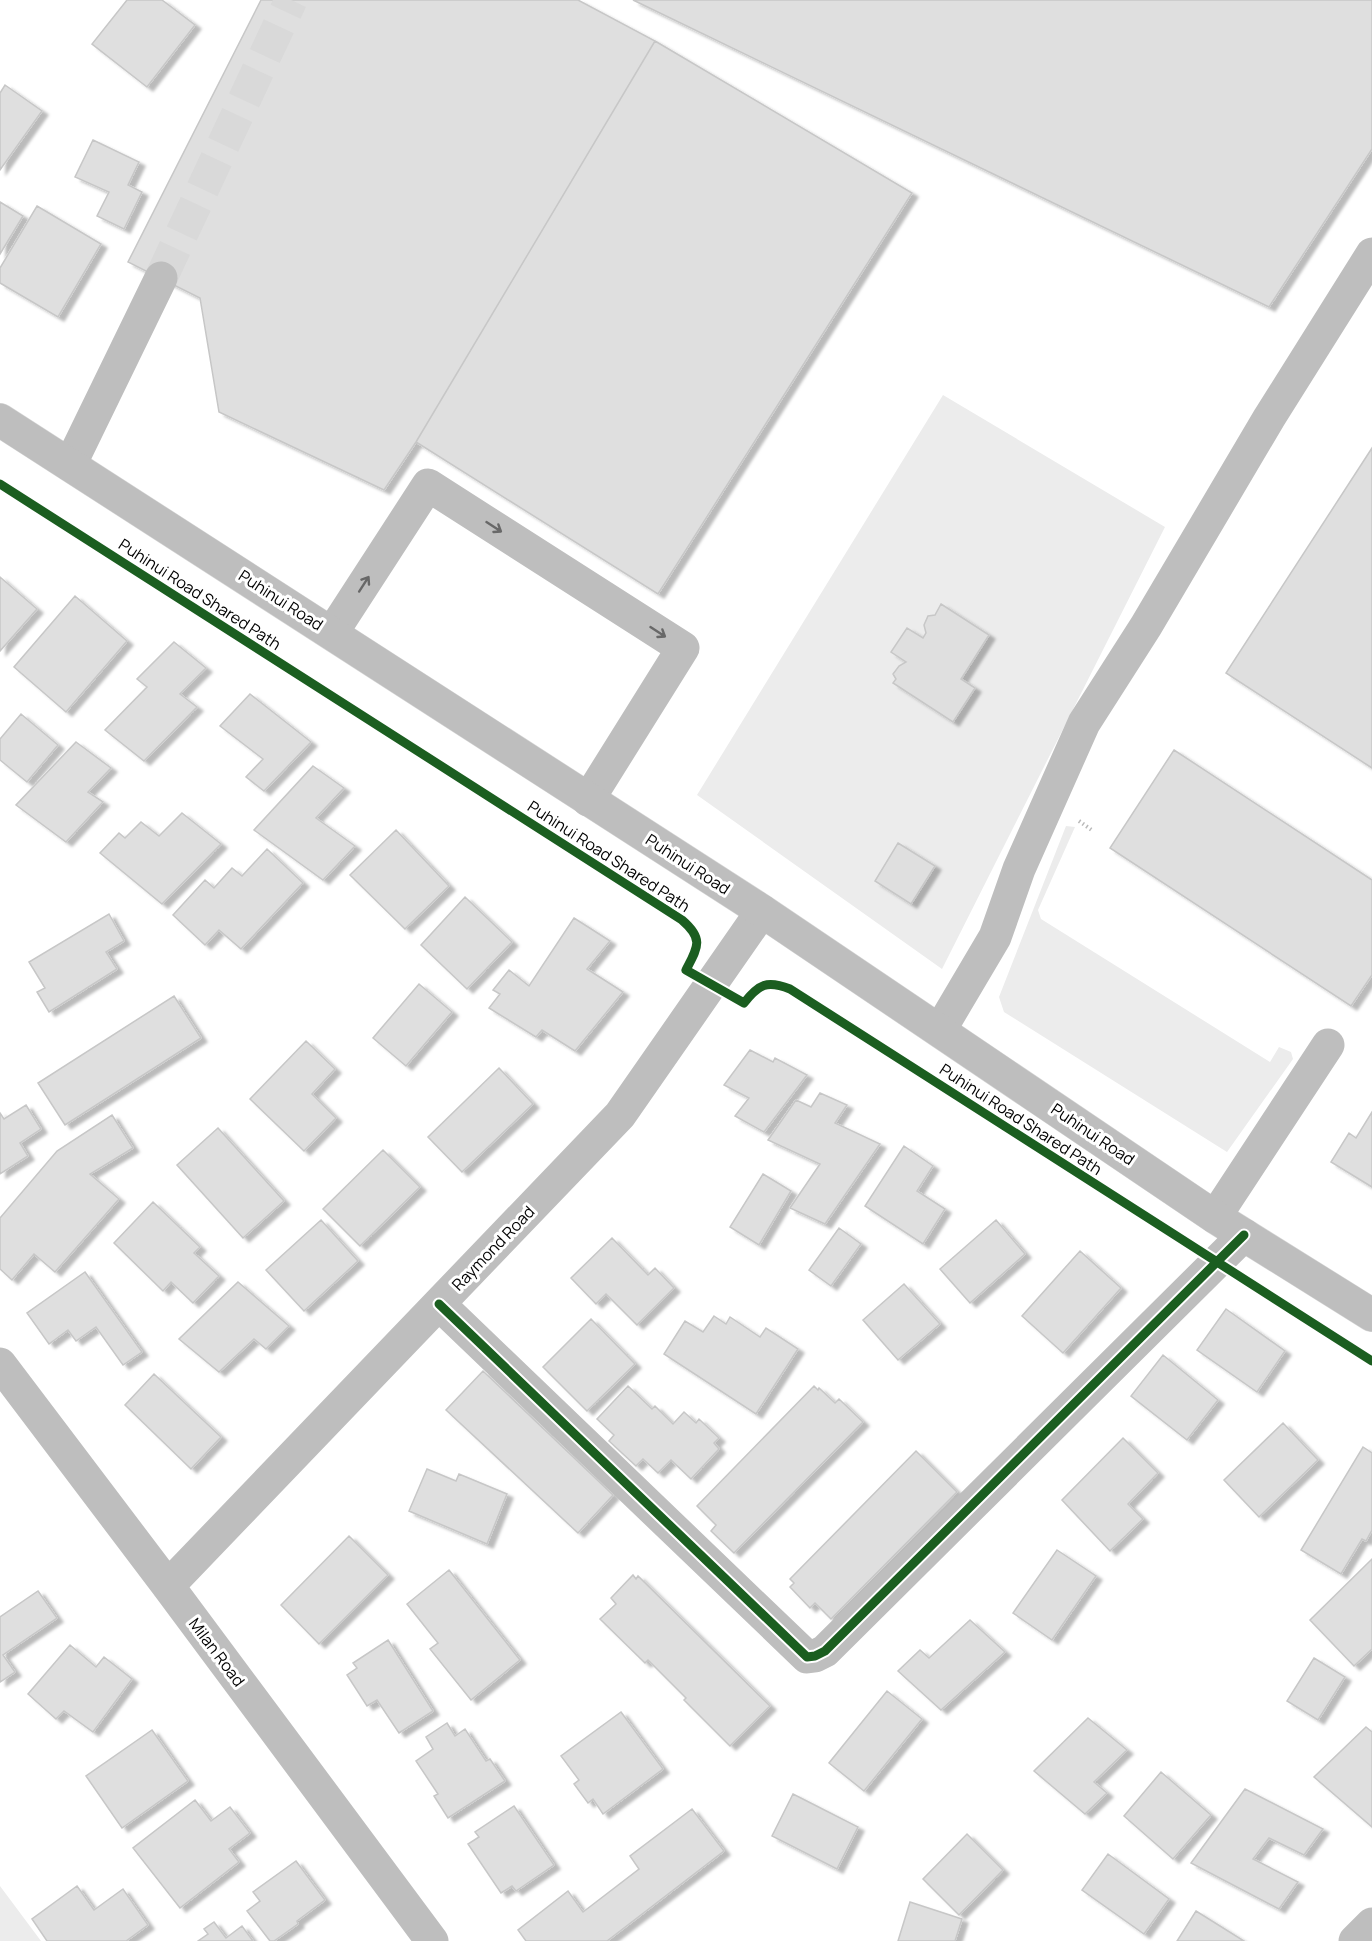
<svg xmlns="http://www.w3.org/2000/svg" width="1372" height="1941" font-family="Manrope,sans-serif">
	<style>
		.green { fill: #ececec }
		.building { fill: #dfdfdf; stroke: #c7c7c7; stroke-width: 1.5; filter: url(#shadow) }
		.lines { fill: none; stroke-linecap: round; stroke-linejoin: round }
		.minor-tunnel { stroke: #d9d9d9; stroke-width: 33; stroke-dasharray: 33 16; stroke-linecap: butt }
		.major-casing { stroke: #dbdbdb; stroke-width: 34 }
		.path { stroke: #b9b9b9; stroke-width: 4; stroke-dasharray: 1.5 3; stroke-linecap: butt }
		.minor { stroke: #bebebe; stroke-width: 33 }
		.major { stroke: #bebebe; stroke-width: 33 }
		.cycleway-casing { stroke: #fff; stroke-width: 13 }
		.cycleway { stroke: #1b5e20; stroke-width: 9 }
		.oneway { stroke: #686868 }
		.labels { text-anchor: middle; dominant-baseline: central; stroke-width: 6; stroke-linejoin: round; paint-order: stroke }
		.street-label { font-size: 16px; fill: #000; stroke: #fff }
	</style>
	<defs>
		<filter id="shadow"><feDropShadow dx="6" dy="4" stdDeviation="1.5" flood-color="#0004"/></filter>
	</defs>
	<rect width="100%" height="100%" fill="#fff"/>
	<path class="green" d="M943,395L1165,527L942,969L697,795Z
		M1066,826L1075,827L1038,910L1041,919L1270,1062L1279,1047L1291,1052L1293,1059L1227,1152L1004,1012L999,997Z
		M0,1886L41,1941H0Z"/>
	<path class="building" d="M127,0H162L195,25L147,87L92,44Z
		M261,0H578L655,41L416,442L384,490L219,412L200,298L128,262Z
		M633,0H1372V149L1269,307Z
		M655,41L912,193L658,594L416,442Z
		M5,85L42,111L0,170V93Z
		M93,140L139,162L128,185L142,192L124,229L97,216L109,192L75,177Z
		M0,202L23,216L0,254Z
		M37,206L101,244L58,317L0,283V268Z
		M1372,448V768L1226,673Z
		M0,577L37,609L0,651Z
		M75,596L127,641L66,712L14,667Z
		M941,604L989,635L961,679L975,688L953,722L893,683L896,679L893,674L899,666L906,662L891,652L907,628L923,638L926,633L924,625L928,616L935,615Z
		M174,642L206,668L180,694L197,707L144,761L105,730L147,687L137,679Z
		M250,694L311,742L264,791L246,777L263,759L220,726Z
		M21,714L58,745L27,782L0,760V739Z
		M76,742L111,768L88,792L103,802L66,842L16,805Z
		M1174,750L1372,880V975L1351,1006L1110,848Z
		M313,766L344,788L316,818L355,846L323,880L254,830Z
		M182,813L221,844L162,904L100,853L119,833L125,838L141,822L159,836Z
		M396,830L449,886L405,929L350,875Z
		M898,843L935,866L911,904L875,881Z
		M267,849L303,883L241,949L219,930L205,945L173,915L205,880L214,888L232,868L242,876Z
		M465,897L512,942L467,989L421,945Z
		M109,914L124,941L106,952L117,969L49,1012L37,992L45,988L29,962Z
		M574,918L610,941L587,969L623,992L575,1051L542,1030L536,1037L489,1008L500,994L493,990L509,970L529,986Z
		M419,984L452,1012L406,1066L373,1038Z
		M174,996L201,1038L65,1125L38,1083Z
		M306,1041L335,1069L312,1094L336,1118L304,1151L250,1099Z
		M750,1050L773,1062L775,1058L807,1075L764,1132L735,1116L749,1098L724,1085Z
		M499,1068L533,1104L462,1172L428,1137Z
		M820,1093L847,1105L835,1123L880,1144L825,1224L790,1208L820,1164L768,1140L796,1100L811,1107Z
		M26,1105L41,1129L20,1143L28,1156L0,1174V1113L4,1119Z
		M1372,1112V1187L1331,1162L1349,1133L1356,1138Z
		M112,1115L133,1148L90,1174L119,1199L55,1272L34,1254L12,1280L0,1269V1218L57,1151Z
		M218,1128L284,1201L243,1238L177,1165Z
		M904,1146L933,1166L917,1191L945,1209L923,1244L865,1206Z
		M383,1150L420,1187L360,1246L323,1209Z
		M763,1174L791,1191L759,1245L730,1227Z
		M153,1202L200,1247L194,1253L219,1276L193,1303L171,1282L163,1291L114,1243Z
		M321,1220L358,1261L304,1311L266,1270Z
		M996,1220L1025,1254L970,1303L940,1269Z
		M839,1228L861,1244L831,1286L809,1270Z
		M612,1238L648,1275L655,1268L674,1288L637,1325L606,1294L596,1304L571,1278Z
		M1080,1251L1121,1288L1063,1353L1022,1316Z
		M85,1272L142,1352L123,1365L96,1327L76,1341L68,1330L49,1344L27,1313Z
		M238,1282L289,1326L266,1349L254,1339L219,1372L179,1339Z
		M904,1284L940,1324L898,1360L863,1320Z
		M1226,1309L1285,1351L1257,1392L1197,1350Z
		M714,1316L726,1324L730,1317L760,1337L766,1328L798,1349L756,1414L664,1354L685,1321L703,1332Z
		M591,1319L635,1364L587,1411L543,1367Z
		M1163,1355L1218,1400L1187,1440L1131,1396Z
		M483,1371L613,1495L578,1533L446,1410Z
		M154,1374L221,1437L191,1469L125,1405Z
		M628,1386L652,1409L655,1406L673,1424L684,1412L696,1423L699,1419L719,1438L714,1443L719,1449L691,1479L671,1460L658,1473L643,1459L636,1466L609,1441L614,1435L597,1419Z
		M814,1386L818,1390L819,1388L835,1403L839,1399L863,1422L734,1553L711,1531L716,1525L697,1506Z
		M1283,1423L1318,1460L1259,1517L1224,1480Z
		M1123,1438L1158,1473L1128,1504L1143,1519L1110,1551L1062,1500Z
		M1363,1447L1372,1453V1530L1366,1541L1362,1539L1341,1574L1301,1550Z
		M916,1451L957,1492L831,1619L815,1603L810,1608L790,1587L794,1583L790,1579Z
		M427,1469L456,1481L459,1474L507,1494L487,1544L409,1511Z
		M349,1536L388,1575L319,1644L281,1605Z
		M1057,1550L1096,1576L1052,1640L1013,1613Z
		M1372,1559V1649L1354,1666L1310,1620Z
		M449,1570L520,1660L471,1700L430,1649L438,1643L407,1604Z
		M633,1575L636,1579L638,1576L770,1706L730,1746L684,1700L686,1698L648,1660L645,1663L600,1619L616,1604L611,1598Z
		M38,1591L57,1618L3,1655L15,1672L0,1682V1617Z
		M970,1620L1005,1652L941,1710L898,1671L920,1650L929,1658Z
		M388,1640L433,1711L399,1733L377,1700L367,1706L347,1675L357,1668L353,1663Z
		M70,1645L96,1667L104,1657L132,1679L93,1732L64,1711L56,1719L28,1694Z
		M1314,1658L1345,1677L1318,1720L1287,1701Z
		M887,1691L922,1719L864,1791L829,1763Z
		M621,1712L663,1769L603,1814L593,1799L588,1803L574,1784L579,1780L561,1756Z
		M1088,1718L1127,1750L1094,1782L1107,1793L1085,1814L1034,1771Z
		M447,1723L455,1736L465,1729L486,1761L490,1759L505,1781L448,1818L434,1796L438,1794L416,1761L433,1749L426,1737Z
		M1366,1727L1372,1732V1827L1314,1777Z
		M152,1730L188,1781L122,1828L86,1776Z
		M1161,1772L1211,1815L1173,1859L1124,1816Z
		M1245,1789L1323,1829L1304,1855L1269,1838L1253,1859L1298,1882L1279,1909L1191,1863Z
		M793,1794L858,1827L837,1869L772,1836Z
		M195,1800L211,1821L230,1807L250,1833L229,1849L239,1862L180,1908L133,1848Z
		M514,1806L554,1865L516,1891L512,1886L501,1893L468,1844L479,1837L475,1832Z
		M692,1809L724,1851L607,1941H526L518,1930L568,1891L583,1912L639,1869L630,1856Z
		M967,1834L1003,1870L959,1915L923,1879Z
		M1108,1854L1169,1899L1144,1934L1082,1890Z
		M296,1861L325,1900L297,1921L298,1924L274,1941H270L247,1911L260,1901L253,1892Z
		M77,1886L94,1910L123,1889L148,1925L126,1941H47L32,1919Z
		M910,1902L962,1919L955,1941H898Z
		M1196,1911L1244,1941H1177Z
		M214,1922L226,1938L242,1926L253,1941H198L208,1934L204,1929Z"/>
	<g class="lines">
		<path class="minor-tunnel" d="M161,278L291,0"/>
		<defs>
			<path id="major" d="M0,420L762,911L1215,1217L1372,1315"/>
		</defs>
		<use href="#major" class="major-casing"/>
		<path class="path" d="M1079,821L1093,831"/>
		<path class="minor" d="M70,465L161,278
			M332,633L428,485L683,648L588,800
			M940,1030L995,937L1019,869L1084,723L1146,626L1269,418L1372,254
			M1215,1217L1328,1045
			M439,1304L807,1657L815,1656L825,1651L1244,1235
			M0,1364L168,1586L432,1941
			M168,1586L620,1115L762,911
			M1355,1941L1372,1924"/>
		<use href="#major" class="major"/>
		<defs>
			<path id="cycleway" d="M0,484L682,920C704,939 698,947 686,970L744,1003C759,984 767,980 790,989L1372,1361
				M439,1304L807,1657L815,1656L825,1651L1244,1235"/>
		</defs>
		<use href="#cycleway" class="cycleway-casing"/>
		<use href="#cycleway" class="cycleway"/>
	</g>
	<defs><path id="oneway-shaft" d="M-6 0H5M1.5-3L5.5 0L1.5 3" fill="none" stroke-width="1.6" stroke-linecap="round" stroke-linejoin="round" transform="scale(1.5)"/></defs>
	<g class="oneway">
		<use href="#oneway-shaft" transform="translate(494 527) rotate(33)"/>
		<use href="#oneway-shaft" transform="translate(364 584) rotate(-57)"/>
		<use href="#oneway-shaft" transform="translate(658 632) rotate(33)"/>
	</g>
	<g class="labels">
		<g class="street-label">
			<text transform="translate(200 594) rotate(33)">Puhinui Road Shared Path</text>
			<text transform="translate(281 600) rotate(33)">Puhinui Road</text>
			<text transform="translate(609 856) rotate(33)">Puhinui Road Shared Path</text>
			<text transform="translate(688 864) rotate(33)">Puhinui Road</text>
			<text transform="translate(1021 1119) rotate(33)">Puhinui Road Shared Path</text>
			<text transform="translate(1093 1134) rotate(34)">Puhinui Road</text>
			<text transform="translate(493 1248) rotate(-46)">Raymond Road</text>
			<text transform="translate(217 1652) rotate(53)">Milan Road</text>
		</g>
	</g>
</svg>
